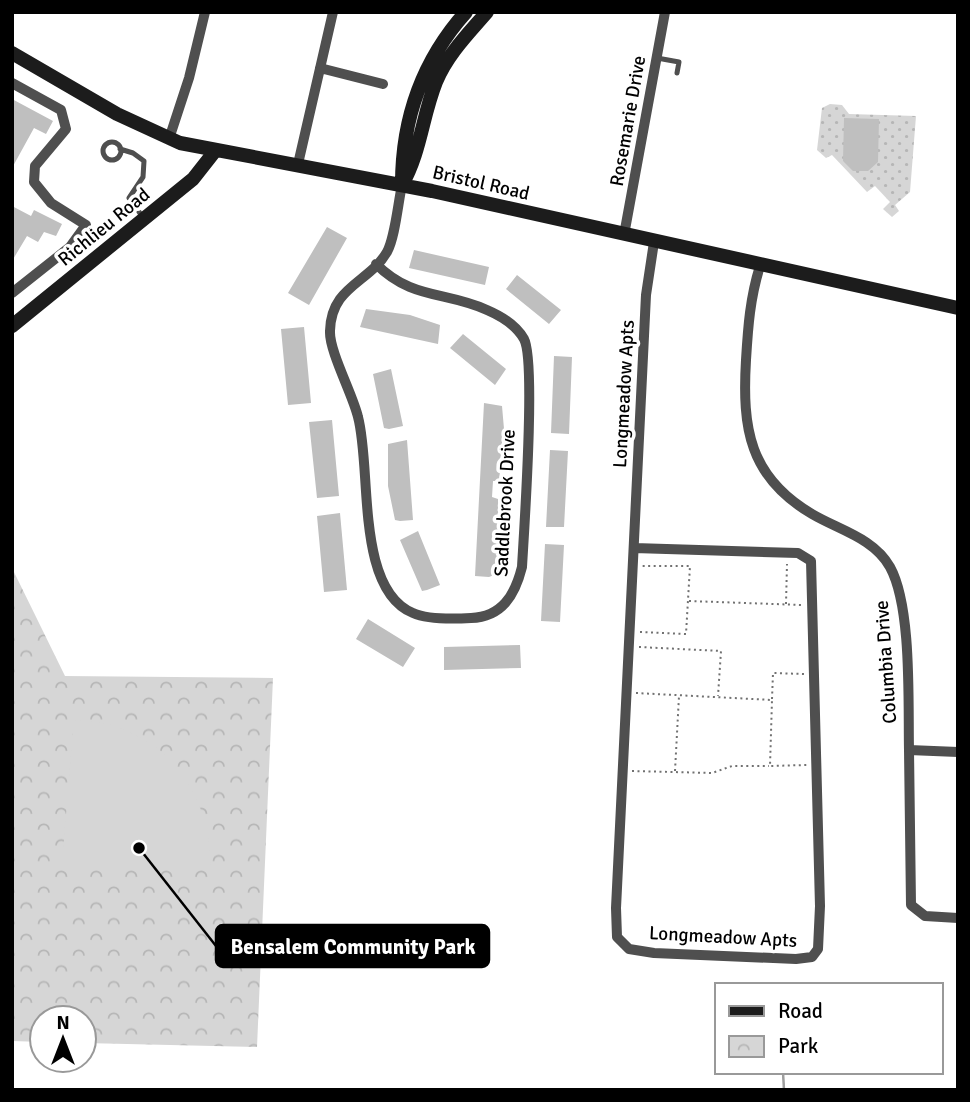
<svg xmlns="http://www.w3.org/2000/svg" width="970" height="1102" font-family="Signika,sans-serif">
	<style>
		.grass { fill: url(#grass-dots) }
		.park { fill: url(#park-crowns) }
		.garden { fill: #d6d6d6 }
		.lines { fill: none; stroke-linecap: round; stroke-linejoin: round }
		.stream { stroke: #9d9d9d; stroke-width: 2.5 }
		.building { fill: #bfbfbf }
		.path { stroke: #717171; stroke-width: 2; stroke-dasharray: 2 3.5; stroke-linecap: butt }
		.lane { stroke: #4f4f4f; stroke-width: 5 }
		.street { stroke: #4f4f4f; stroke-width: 10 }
		.secondary { stroke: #1c1c1c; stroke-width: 14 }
		.labels { text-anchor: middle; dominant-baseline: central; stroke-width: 7; stroke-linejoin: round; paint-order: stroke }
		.street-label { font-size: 19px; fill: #000; stroke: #fff }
		.leader { fill: none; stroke: #000; stroke-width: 2.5 }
		.callout-dot { fill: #000; stroke: #fff; stroke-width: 2.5 }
		.callout { fill: #000; stroke: #000; stroke-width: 2.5 }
		.callout-label { font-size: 21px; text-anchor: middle; font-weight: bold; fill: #fff }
	</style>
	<defs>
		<pattern id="grass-dots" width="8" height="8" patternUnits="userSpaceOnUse" patternTransform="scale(1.75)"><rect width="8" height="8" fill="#d6d6d6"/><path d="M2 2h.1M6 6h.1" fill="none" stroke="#b6b6b6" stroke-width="1.8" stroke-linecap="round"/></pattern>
		<pattern id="park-crowns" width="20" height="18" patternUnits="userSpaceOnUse" patternTransform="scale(1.75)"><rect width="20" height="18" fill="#d6d6d6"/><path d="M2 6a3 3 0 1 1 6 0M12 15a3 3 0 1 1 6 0" fill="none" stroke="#b6b6b6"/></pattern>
	</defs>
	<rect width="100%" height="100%" fill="#fff"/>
	<path class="grass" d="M830,104L842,105L849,114L916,116L910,192L895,205L899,211L892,217L883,209L890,202L875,186L867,192L832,155L826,158L817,150L822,108Z"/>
	<path class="park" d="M12,568L65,676L273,678L257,1047L84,1043V1018H42V1042L12,1041Z"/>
	<path class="garden" d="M74,720C157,721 213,789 210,869H70L62,862Z"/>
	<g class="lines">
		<path class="stream" d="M783,1072L784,1090"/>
	</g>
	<path class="building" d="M12,99L53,121L46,134L34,128L12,168Z
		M844,118L879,119L878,162L868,171H853L843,161Z
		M12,206L31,216L34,210L62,224L56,236L44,232L38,242L27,236L12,261Z
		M327,227L347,238L309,305L288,293Z
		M414,250L489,267L485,285L409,268Z
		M517,275L561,310L549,324L506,289Z
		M366,309L410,315L440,325L438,344L360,327Z
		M304,327L311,403L288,405L281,329Z
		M463,334L506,369L495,385L450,348Z
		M554,356L572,357L569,434L551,433Z
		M391,369L403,426L389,429L384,428L373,374Z
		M484,403L502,406L504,429L499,481H493L492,497L498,499L499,544L494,575L489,577L475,576Z
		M332,420L339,496L317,498L309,422Z
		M407,440L413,520L400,521L395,520L388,486V444Z
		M550,450L568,451L564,527H546Z
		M340,513L347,590L324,592L317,516Z
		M418,531L440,585L427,590L422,591L400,540Z
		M545,544L564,545L560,622L541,621Z
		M368,619L415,648L403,667L356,639Z
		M520,645L521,668L444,670V647Z"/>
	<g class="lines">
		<path class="path" d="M689,601L802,605
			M786,604L787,564
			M640,632L686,634L690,566H642
			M639,647L721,651L718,696
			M636,693L772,700L770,766L807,765
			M772,699L773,673L804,674
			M632,771L712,773L732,766H769
			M675,771L679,696"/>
		<path class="lane" d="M657,58L679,62L677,73
			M103 151a9 9 0 1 1 18 0a9 9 0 1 1-18 0Z
			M120,149L133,153L144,161L143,177L129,198L142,216"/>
		<path class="street" d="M320,68L383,84
			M12,83L61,110L66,129L35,166L34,182L51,203L86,225L70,247L12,293
			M169,139L189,78L205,12
			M298,164L333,12
			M624,235L665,12
			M376,264C412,300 445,291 487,310C501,316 516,325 524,339C536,361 524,531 522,567C515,595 502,617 471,618C454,619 429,620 413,613C355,589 372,469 358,417C353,395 329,351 330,331C331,286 369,283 387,252C395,238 398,203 402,185
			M760,266C750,298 748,327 746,360C742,428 749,477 812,514C839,530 874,538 890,567C912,607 908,702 909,750
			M634,548L798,553L811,561L820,906L818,949L812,957L796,959L654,953L629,949L617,937L616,908L646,295L654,242
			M958,752L909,750L911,905L925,916L958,918"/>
		<path class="secondary" d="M12,53L117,114L180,143L432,191L958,308
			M402,184C402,119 423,60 466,12
			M402,185C421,151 422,117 436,82C447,55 468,34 487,12
			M12,326L193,179L215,151"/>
	</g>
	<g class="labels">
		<g class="street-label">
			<text transform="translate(628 121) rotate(-80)">Rosemarie Drive</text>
			<text transform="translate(481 183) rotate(13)">Bristol Road</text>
			<text transform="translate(104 227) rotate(-39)">Richlieu Road</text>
			<text transform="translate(624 394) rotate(-87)">Longmeadow Apts</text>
			<text transform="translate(505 503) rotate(-87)">Saddlebrook Drive</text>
			<text transform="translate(886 662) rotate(-94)">Columbia Drive</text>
			<text transform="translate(723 937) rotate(3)">Longmeadow Apts</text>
		</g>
	</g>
	<path class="leader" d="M139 848L216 946"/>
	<circle class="callout-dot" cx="139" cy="848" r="7"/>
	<rect class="callout" x="216" y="925" width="273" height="42" rx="7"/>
	<g class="callout-label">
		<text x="353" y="954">Bensalem Community Park</text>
	</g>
	<rect width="970" height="1102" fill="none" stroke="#000000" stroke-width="28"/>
	<rect x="715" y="983" width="228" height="91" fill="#ffffff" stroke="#999999" stroke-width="2"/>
	<rect x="729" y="1006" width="35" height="10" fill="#1c1c1c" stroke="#999999" stroke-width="2"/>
	<text x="778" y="1018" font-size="21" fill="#000000">Road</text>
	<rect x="729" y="1036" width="35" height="21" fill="url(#park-crowns)" stroke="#999999" stroke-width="2"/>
	<text x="778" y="1053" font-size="21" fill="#000000">Park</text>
	<g transform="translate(63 1039)"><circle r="33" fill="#ffffff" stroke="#999999" stroke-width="2"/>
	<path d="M0-5L12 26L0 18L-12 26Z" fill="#000000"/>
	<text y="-10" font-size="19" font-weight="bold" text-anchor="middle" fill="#000000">N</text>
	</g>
</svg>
